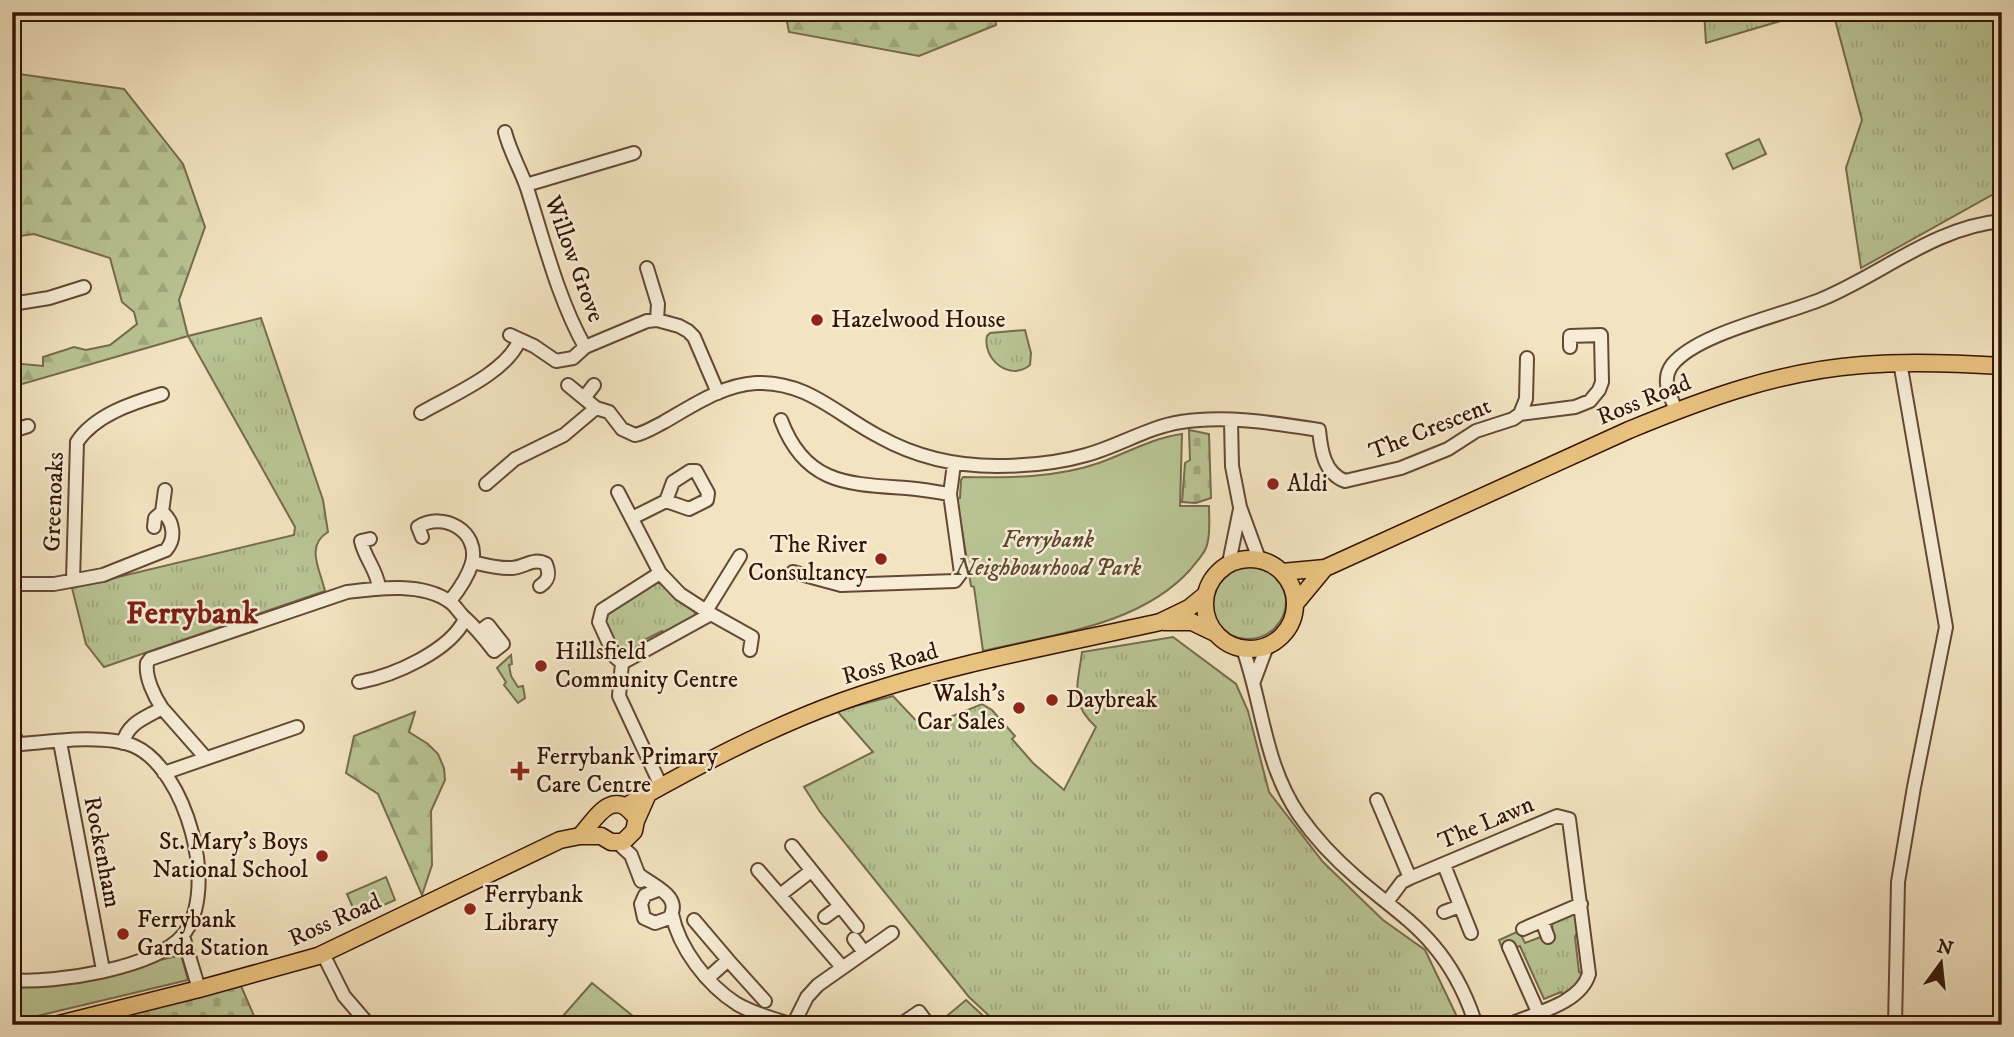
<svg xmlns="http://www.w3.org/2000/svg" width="2014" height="1037" font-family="'IM FELL DW Pica',serif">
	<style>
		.grass { fill: url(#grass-tufts); stroke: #766c4c; stroke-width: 2 }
		.forest { fill: url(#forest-firs); stroke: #766c4c; stroke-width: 2 }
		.cemetery { fill: url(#cemetery-stones); stroke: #766c4c; stroke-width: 2 }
		.park { fill: #b9c494; stroke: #766c4c; stroke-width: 2 }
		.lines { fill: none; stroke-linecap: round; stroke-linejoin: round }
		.minor-casing { stroke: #644833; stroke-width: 16 }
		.major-casing { stroke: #341404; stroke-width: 19 }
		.minor { stroke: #f7edd7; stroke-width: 12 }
		.major { stroke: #eac280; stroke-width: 16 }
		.poi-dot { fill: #8f2418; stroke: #f7edd7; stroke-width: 2.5 }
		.labels { text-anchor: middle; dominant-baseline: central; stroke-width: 5; stroke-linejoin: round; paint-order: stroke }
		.street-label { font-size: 24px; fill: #341404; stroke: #f7edd7 }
		.poi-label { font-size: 24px; fill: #341404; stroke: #f7edd7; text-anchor: start }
		.park-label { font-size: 24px; font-style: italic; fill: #5c492f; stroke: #f7edd7 }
		.district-label { font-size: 32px; font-weight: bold; fill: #7a1f14; stroke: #f7edd7 }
	</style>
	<defs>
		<pattern id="grass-tufts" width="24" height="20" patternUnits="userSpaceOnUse" patternTransform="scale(1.75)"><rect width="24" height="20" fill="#b9c494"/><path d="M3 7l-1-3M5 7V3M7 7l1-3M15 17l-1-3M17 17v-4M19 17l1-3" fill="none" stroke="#a0a87e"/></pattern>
		<pattern id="forest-firs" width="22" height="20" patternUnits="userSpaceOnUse" patternTransform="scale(1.75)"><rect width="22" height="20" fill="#b9c494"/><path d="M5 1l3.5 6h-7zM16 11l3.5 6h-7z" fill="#a0a87e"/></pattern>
		<pattern id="cemetery-stones" width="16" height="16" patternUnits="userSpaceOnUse" patternTransform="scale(1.75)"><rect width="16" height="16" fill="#b9c494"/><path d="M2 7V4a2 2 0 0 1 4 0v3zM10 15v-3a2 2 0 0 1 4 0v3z" fill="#a0a87e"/></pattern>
	</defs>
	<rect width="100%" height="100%" fill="#f3e4c1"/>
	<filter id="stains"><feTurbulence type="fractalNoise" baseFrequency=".00286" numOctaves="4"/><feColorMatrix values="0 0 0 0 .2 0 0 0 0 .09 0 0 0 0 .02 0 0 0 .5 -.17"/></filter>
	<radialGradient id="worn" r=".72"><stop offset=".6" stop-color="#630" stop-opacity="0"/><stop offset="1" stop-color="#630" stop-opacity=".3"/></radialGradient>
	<path class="grass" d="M1704,12H1811L1706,43Z
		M1833,12H2002V195H1992L1861,268L1846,168L1862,120Z
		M261,318L323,500L328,532C305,546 320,569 325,591L104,667L86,644L72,588L294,535L295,527L188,336Z
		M1025,330L1031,353L1030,365C1010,382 982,359 987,336L990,333Z
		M1210 601a38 38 0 1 1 76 0a38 38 0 1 1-76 0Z
		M658,580C668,590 690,604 695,613L694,619L665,633L662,631L640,642V646L620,655L606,627L603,614Z
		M1173,637L1236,684L1248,711L1269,792L1323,862L1383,920L1425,950L1461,1025H999L969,997L820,812L804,787L873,752L837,711L893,696L923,728L982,704L992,710L1015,736L1012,739L1033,763L1064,790L1096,727C1068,701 1078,686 1082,652Z
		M1577,913L1579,929L1575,937L1579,972L1584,974L1580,984L1564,996L1561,992L1544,999L1520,946L1503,951L1499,940L1519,931L1525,943L1543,936L1553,938L1552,923Z
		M966,1000L993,1025H936Z"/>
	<path class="forest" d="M785,12H995L996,25L919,56L789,32Z
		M12,73L124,89L183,164L205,227L179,300L188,336L12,387V363L43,366V357L74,347L86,350L110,345L137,324L134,312L122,302L110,258L34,234L12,237Z
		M415,712L409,732L428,744L438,754L444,768L445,780L431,811L432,865L422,895L378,794L346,773L354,736Z"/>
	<path class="cemetery" d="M1189,430L1209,434L1211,498L1196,503L1182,502L1185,463L1190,460Z
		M241,986L258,1025H90Z"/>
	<path class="park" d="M1759,139L1766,154L1733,169L1726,154Z
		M1182,434L1180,506H1209C1209,519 1211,536 1206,548C1202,557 1195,563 1190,570C1139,626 1053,634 983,651L974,587L971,586L957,499L960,498L961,480L963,477C1009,478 1055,478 1099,463C1127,453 1152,438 1182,434Z
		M511,655L512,664L509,665L511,676L518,687L523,686L525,698L518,703L504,685L506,682L497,668Z
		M386,877L395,900L357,917L347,894Z
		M181,955L188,980L12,1022V988L59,984Z
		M592,983L644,1025H555Z"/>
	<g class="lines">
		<defs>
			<path id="minor" d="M505,132C510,152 520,168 527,188C544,241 558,299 585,347
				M526,185L634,153
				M647,268L658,304L657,320
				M12,304L49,298L84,287
				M510,335L534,346L556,361L573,358L585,347L647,321L657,320L679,326L688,331L694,337L718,393
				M568,385L596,408L609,412L622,429L635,435C645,433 654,427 664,422C692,406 722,385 756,383C808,381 837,415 880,437C916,457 956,466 997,466C1026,466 1058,463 1086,455C1119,446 1148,427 1181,422C1226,415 1274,423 1319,430C1321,450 1324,473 1345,481L1401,468L1448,449L1476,431L1513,419L1520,414L1575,407L1590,401L1599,390L1602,382L1601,335L1570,336V347
				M584,398L594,385
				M1676,410C1670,395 1661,380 1672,365C1697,333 1784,315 1822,299C1882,274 1935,227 2002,221
				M421,413C450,396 506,373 519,341
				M1520,414L1526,399L1527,358
				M781,420C805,484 847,484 906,488C921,489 935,492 950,494
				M1231,421L1232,466L1240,507L1259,559
				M12,431L28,426
				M486,484L515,459L564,435L596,408
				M618,492L660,573
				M632,518L666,501L673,482L690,471H696L708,493L707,500L689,509L666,501
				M154,527L155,518L162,512
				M422,537L418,527C443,511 480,531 472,563C468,576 458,591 450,601
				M370,539L361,541C365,559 376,568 379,587
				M472,562C485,565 499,569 512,568C525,567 534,557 546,564C550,574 549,580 540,586
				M1229,563L1240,509
				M793,572L841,585L955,581L961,573L950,494L954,464
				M73,580L77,442C95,415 132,403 162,394
				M12,584H54L103,575L166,550C176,539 174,521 162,512L165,490
				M706,611L740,556
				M711,614L752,637L750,650
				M1243,649C1263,705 1264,764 1299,815C1315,838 1336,860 1357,878C1382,900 1411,919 1433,945C1452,967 1467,997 1476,1025
				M622,663L711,614L680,594L660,573L602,610L599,622L615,657L622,663L619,696L661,786
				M1254,681L1267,646
				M359,682C393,676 450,651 465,619
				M162,708L206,758
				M12,727L17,744
				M60,742L103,970
				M123,743C128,722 146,718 162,708C154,696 145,677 147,663L150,659L347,592C378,588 423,582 450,602C456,606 459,613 465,618C476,628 485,639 494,651L503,644L488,625L479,632
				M12,745C46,742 103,733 134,746C186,769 220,890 183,935C156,968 54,984 12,980
				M164,773L297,727
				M1377,800L1410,878
				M618,843L631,855L641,881
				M792,846L857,927
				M1444,865L1471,933
				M758,870L842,967
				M641,876C655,887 683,897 669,918L655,923L644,918L641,904L645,895L658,890
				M780,895L811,871
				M1387,902L1402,882L1410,878L1557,816L1569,819L1589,974C1580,1004 1535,1013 1508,1025
				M1444,912L1460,906
				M672,914C679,948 707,985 737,1004C754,1014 775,1019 793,1025
				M825,917L840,906
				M694,920L728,960
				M1542,921L1548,937
				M1523,929L1581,904
				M183,936L199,989
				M854,939L864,952
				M1509,947L1538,1012
				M323,954L344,996L369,1025
				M708,978L728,960L765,1001
				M919,1012L928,1024
				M793,1025L807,997L818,985L892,933
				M900,1025L919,1012
				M1895,1025L1898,882L1914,787L1946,627L1900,362"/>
			<path id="major" d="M1205 604a45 45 0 1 1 90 0a45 45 0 1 1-90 0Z
				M1282,572L1325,568L1629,430C1704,399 1780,371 1862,365C1909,361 1955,363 2002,366
				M1296,603L1325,568
				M1164,622H1192L1215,633
				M626,806C695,767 766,729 840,702C943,665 1053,646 1160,622L1189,608L1205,595
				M580,836C595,820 611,788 633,814
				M55,1025L199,989L318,956L560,840L580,836H601L611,842H623L634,831L636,821L648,794"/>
		</defs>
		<use href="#minor" class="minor-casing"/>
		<use href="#major" class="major-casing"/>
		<use href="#minor" class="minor"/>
		<use href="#major" class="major"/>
	</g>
	<g class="poi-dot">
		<circle cx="817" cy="320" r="7"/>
		<circle cx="1273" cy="484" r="7"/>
		<circle cx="881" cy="559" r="7"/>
		<circle cx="541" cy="666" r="7"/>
		<circle cx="1052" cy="700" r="7"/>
		<circle cx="1019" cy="708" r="7"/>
		<path d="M516.5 760.5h7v7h7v7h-7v7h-7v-7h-7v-7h7z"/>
		<circle cx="322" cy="856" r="7"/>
		<circle cx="470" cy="909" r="7"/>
		<circle cx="123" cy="934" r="7"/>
	</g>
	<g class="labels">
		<g class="street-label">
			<text transform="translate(574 259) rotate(70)">Willow Grove</text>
			<text transform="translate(1644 400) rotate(-22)">Ross Road</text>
			<text transform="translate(1430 429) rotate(-22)">The Crescent</text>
			<text transform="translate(54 502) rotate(-88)">Greenoaks</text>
			<text transform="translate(890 664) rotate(-16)">Ross Road</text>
			<text transform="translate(1486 823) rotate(-23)">The Lawn</text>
			<text transform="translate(102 852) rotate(79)">Rockenham</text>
			<text transform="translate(335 920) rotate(-24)">Ross Road</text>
		</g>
		<g class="poi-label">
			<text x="831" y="320">Hazelwood House</text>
			<text x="1287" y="484">Aldi</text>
			<text x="867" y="545" text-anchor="end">The River<tspan x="867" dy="28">Consultancy</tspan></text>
			<text x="555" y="652">Hillsfield<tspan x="555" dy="28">Community Centre</tspan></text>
			<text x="1005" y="694" text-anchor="end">Walsh's<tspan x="1005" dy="28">Car Sales</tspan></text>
			<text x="1066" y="700">Daybreak</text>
			<text x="536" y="757">Ferrybank Primary<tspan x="536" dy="28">Care Centre</tspan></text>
			<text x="308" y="842" text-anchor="end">St. Mary's Boys<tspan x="308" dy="28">National School</tspan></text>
			<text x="484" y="895">Ferrybank<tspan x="484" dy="28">Library</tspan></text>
			<text x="137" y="920">Ferrybank<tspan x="137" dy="28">Garda Station</tspan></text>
		</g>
		<g class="park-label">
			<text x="1048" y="540">Ferrybank<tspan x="1048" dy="28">Neighbourhood Park</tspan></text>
		</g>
		<g class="district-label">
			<text x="192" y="614">Ferrybank</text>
		</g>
	</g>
	<rect width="2014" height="1037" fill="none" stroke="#f3e4c1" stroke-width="42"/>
	<rect x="14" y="14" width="1986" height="1009" fill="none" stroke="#341404" stroke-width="3.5"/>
	<rect x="21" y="21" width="1972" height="995" fill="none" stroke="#341404" stroke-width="2"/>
	<g transform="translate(1941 963) rotate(15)" stroke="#f7edd7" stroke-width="5" paint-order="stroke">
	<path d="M0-5L12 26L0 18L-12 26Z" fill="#341404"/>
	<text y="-10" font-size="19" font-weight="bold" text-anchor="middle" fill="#341404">N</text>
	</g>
	<rect width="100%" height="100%" filter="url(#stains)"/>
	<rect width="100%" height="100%" fill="url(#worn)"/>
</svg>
